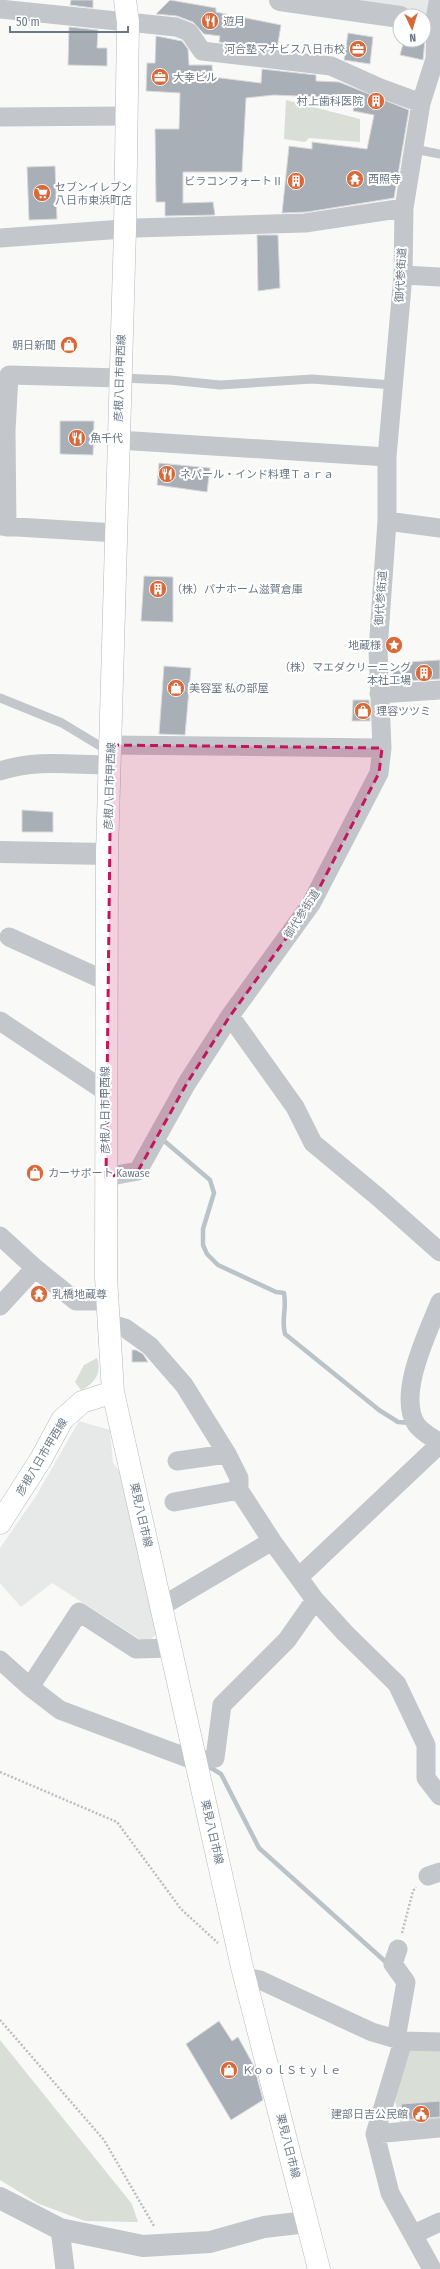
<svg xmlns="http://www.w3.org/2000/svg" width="440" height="2269" font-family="'Fira Sans Condensed','Noto Sans JP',sans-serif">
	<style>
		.built { fill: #e7e8e8 }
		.green { fill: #d9ded7 }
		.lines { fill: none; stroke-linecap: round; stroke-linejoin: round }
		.stream { stroke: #bac3c8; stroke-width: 4.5 }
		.building { fill: #a9afb6; stroke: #dbdbda }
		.primary-casing { stroke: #b4b8bd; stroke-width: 23 }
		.path { stroke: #bbbec0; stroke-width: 2.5; stroke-dasharray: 2 2; stroke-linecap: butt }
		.service { stroke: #c3c6ca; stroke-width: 9 }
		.minor { stroke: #c3c6ca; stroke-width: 19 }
		.tertiary { stroke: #c3c6ca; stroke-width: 22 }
		.primary { stroke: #fff; stroke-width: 22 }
		.marked { fill: #c2185b; fill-opacity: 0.2; stroke: #c2185b; stroke-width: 3; stroke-dasharray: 8 5; stroke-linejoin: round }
		.labels { text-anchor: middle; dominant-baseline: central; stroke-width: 4; stroke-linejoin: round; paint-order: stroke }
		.poi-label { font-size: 11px; fill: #6b7886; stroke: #fff; text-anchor: start }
		.street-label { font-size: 11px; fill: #6b7886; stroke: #fff }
	</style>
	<rect width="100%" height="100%" fill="#f9f9f8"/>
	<path class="built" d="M280,0H440L436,22L424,20V16H400Z
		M79,1421L110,1430L113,1463L124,1477L158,1633L146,1643L52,1583L21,1607L0,1583V1548L36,1496Z"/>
	<path class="green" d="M286,100L360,119V142L309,138L305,142L284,139Z
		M97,1358C102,1373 95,1383 81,1390L75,1382L84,1365Z
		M0,2040L132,2204L138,2222L85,2221L39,2204L0,2180Z
		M404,2049H440V2126L402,2130L395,2101Z"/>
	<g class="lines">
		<path class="stream" d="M162,1139L210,1180L214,1193L203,1229V1245L207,1254L218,1265L276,1292L284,1293C287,1311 281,1318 285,1334L379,1410L398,1422L411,1423
			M211,1768L221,1774L259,1848L388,1964"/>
	</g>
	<path class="building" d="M71,0H93V8L70,5Z
		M170,0L216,8V12L281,25L277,49L219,42L220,36L204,34L193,22L177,16L156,14Z
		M69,27L98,30L97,48H107V66L68,65Z
		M348,33L373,37L370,64L344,60Z
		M156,36L182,41L188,49L189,65H212L213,77L261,83L262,69L316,75V81L339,82L409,110L394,198L307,212L282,213L289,146L312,149V142L367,149L374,115L353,111L354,106L319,102L320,97L274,95L246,98L242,172H183V203L213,202L215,215L165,216V202H156L155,129H179L180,93L146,91L147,63H155Z
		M404,40H425L423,60L400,55Z
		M55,166L57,219L29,220L27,167Z
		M257,235H278L280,288L258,291Z
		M60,421H94L93,455L60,454Z
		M159,463L210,468L207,492L157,485Z
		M144,576L173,577V622L141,621Z
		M440,660V679L393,682V671L409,670L408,662Z
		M164,666L191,668L185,735L159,734Z
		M353,700H369L370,721H352Z
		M22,810L53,812V832H22Z
		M132,1350H136L143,1354L148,1362H132Z
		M219,2021L232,2041L238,2037L254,2066L263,2100L231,2120L186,2044Z
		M440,2101V2117L403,2120L401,2104Z"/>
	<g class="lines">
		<defs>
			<path id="primary" d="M125,0L128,22L125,229L107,854L106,1277L113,1392L242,1967L319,2269
				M0,1523L41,1459L62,1420L82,1402L113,1392"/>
		</defs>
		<use href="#primary" class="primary-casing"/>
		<path class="path" d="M0,1772L117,1822L181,1909L218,1943
			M402,1933L413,1891L416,1887
			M0,2020L104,2140L154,2226"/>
		<path class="service" d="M414,149L440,154
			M121,378L170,380L220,385L312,379L393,385
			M0,698L62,723L100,746L110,745"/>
		<path class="minor" d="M0,9L176,27L189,32L202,51L331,66L380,88L421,103
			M0,117L126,116
			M0,238L136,228L305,223L404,208
			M403,275L440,277
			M118,440L387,457
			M387,521L440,528
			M0,526L117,533
			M7,527L6,431L9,375L121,378
			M379,694L440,690
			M111,745L382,748
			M0,771C37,759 72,765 110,765
			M9,937L106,981
			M230,1016L295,1107L313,1143L378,1197L440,1252
			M0,1021L105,1091
			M106,1177L138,1171L187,1083L230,1016L311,904L379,773L382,748L378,650L387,521V457L403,275L404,208L421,103L435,59L436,22
			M0,1236L35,1268L76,1301H107
			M440,1302C428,1332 397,1394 416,1424C421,1432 433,1438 440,1443
			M0,1306L35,1268
			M108,1323L125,1328L150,1346L184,1385L227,1454L239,1478V1490L272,1541L315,1600L345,1633L397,1684L426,1745V1778L440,1796
			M177,1461L227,1454
			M174,1502L239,1490
			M299,1577L440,1444
			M162,1606L272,1541
			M0,1660L30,1687L60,1710L196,1761L215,1758L222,1705L287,1640L315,1600
			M30,1687L79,1612L136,1649L171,1648
			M428,1876L440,1872
			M246,1977L260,1980L372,2032L403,2041L440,2042
			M396,2039L406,1982L393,1964L398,1949
			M403,2041L375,2134L390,2193L432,2269
			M375,2134L440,2128
			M60,2229L65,2269
			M414,2234L440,2222"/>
		<path class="tertiary" d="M280,0L400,17
			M436,22L440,0
			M0,852L107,854
			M0,2198L60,2229L143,2246L210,2242L264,2227L307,2222"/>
		<use href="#primary" class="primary"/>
	</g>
	<path class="marked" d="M111,745L382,748L379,773L311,904L230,1016L187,1083L138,1171L106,1177Z"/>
	<defs>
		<symbol id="restaurant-disc" viewBox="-11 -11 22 22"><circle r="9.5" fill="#d86939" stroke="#fff"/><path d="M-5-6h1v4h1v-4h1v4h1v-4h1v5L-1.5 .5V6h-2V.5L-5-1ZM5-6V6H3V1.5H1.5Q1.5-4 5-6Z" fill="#fff"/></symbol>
		<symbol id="office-disc" viewBox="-11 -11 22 22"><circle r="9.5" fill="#d86939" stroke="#fff"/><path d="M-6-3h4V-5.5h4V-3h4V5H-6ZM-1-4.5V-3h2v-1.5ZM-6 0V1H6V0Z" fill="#fff"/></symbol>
		<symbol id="building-disc" viewBox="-11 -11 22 22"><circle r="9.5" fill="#d86939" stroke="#fff"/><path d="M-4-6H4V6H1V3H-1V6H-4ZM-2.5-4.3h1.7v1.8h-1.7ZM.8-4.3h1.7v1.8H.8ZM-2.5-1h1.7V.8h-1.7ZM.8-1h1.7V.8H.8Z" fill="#fff"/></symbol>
		<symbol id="temple-disc" viewBox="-11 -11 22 22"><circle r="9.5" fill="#d86939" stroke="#fff"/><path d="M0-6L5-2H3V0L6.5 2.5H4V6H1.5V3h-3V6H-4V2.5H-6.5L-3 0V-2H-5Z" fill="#fff"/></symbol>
		<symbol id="supermarket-disc" viewBox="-11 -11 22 22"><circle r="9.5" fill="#d86939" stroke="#fff"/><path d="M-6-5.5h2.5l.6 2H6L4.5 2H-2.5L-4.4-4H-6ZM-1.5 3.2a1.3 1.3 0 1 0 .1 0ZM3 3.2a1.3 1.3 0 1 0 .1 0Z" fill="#fff"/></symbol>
		<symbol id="shop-disc" viewBox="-11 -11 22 22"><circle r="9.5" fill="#d86939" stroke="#fff"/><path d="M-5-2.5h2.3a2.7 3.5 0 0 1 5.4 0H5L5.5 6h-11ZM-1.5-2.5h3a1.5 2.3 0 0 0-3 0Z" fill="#fff"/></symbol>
		<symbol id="sight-disc" viewBox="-11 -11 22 22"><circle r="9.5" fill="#d86939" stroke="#fff"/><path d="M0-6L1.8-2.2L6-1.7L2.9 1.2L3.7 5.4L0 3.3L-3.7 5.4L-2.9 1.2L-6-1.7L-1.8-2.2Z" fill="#fff"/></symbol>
		<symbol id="civic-disc" viewBox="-11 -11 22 22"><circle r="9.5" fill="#d86939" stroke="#fff"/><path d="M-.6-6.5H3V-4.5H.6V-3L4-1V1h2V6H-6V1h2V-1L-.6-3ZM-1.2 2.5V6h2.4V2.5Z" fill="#fff"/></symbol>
	</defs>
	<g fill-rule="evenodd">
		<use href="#restaurant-disc" x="200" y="11" width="20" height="20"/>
		<use href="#office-disc" x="348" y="39" width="20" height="20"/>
		<use href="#office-disc" x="150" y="67" width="20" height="20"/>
		<use href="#building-disc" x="366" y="91" width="20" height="20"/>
		<use href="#temple-disc" x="345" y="169" width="20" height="20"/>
		<use href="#building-disc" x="286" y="171" width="20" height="20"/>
		<use href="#supermarket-disc" x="32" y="183" width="20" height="20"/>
		<use href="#shop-disc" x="59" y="335" width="20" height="20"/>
		<use href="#restaurant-disc" x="67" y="428" width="20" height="20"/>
		<use href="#restaurant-disc" x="157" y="464" width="20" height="20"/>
		<use href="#building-disc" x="148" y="579" width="20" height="20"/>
		<use href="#sight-disc" x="384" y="635" width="20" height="20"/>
		<use href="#building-disc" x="414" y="663" width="20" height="20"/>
		<use href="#shop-disc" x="166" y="678" width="20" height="20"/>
		<use href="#shop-disc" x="353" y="701" width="20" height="20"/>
		<use href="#shop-disc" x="25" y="1163" width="20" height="20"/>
		<use href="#temple-disc" x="29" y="1284" width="20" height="20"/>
		<use href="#shop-disc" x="219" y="2060" width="20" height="20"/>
		<use href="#civic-disc" x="411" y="2104" width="20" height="20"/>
	</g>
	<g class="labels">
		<g class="poi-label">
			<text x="223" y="21">遊月</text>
			<text x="345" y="49" text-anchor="end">河合塾マナビス八日市校</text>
			<text x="173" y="77">大幸ビル</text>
			<text x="363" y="101" text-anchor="end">村上歯科医院</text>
			<text x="368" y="179">西照寺</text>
			<text x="283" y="181" text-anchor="end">ビラコンフォートⅡ</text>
			<text x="55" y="187">セブンイレブン<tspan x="55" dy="13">八日市東浜町店</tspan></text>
			<text x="56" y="345" text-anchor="end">朝日新聞</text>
			<text x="90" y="438">魚千代</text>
			<text x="180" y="474">ネパール・インド料理Ｔａｒａ</text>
			<text x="171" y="589">（株）パナホーム滋賀倉庫</text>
			<text x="381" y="645" text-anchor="end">地蔵様</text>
			<text x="411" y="667" text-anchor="end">（株）マエダクリーニング<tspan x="411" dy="13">本社工場</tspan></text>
			<text x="189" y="688">美容室 私の部屋</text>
			<text x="376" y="711">理容ツツミ</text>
			<text x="48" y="1173">カーサポート Kawase</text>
			<text x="52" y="1294">乳橋地蔵尊</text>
			<text x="242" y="2070">ＫｏｏｌＳｔｙｌｅ</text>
			<text x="408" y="2114" text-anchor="end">建部日吉公民館</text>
		</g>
		<g class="street-label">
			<text transform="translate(401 275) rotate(-87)">御代参街道</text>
			<text transform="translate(120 378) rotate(-88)">彦根八日市甲西線</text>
			<text transform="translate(381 598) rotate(-86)">御代参街道</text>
			<text transform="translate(110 786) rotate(-88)">彦根八日市甲西線</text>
			<text transform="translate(302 914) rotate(-57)">御代参街道</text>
			<text transform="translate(105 1110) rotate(-90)">彦根八日市甲西線</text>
			<text transform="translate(42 1457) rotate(-59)">彦根八日市甲西線</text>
			<text transform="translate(141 1515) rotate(77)">栗見八日市線</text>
			<text transform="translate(212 1832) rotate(77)">栗見八日市線</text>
			<text transform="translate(288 2146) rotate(76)">栗見八日市線</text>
		</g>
	</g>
	<g transform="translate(412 28) rotate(176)"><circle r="19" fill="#ffffff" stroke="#c4c9cf"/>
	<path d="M0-3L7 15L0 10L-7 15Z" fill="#d86939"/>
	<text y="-6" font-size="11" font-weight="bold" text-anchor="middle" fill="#6b7886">N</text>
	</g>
	<path d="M10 26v6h118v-6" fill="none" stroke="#6b7886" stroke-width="2"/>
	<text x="16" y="26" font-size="12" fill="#6b7886" stroke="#ffffff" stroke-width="3" paint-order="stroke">50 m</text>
</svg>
